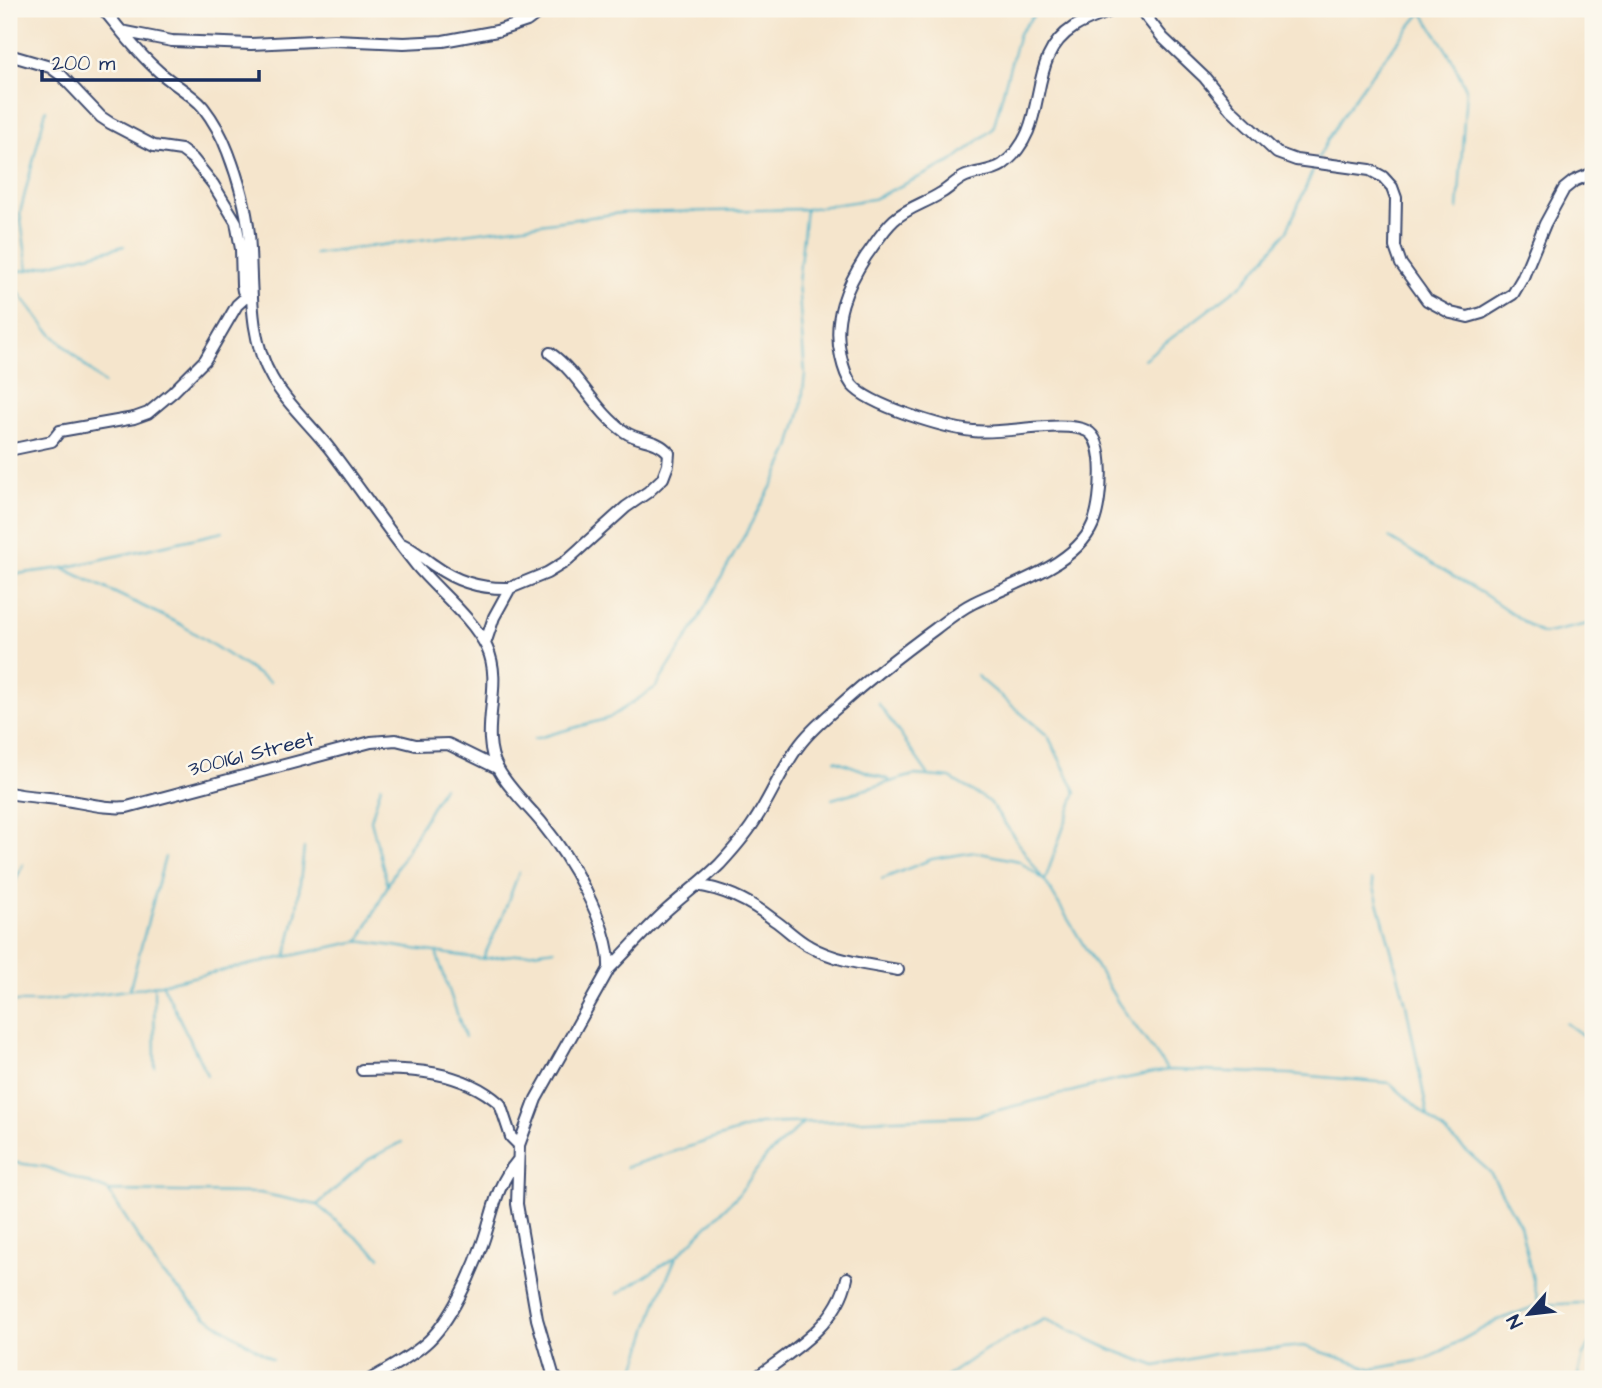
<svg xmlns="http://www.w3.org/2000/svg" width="1602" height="1388" font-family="'Architects Daughter',sans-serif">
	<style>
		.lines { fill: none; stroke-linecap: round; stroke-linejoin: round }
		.stream { stroke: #48b0c7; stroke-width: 2 }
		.minor-casing { stroke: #3c4a6e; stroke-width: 14 }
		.minor { stroke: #fff; stroke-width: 10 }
		.labels { text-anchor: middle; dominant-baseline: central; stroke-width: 5; stroke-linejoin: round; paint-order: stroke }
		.street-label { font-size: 21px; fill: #1b2f5e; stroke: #fbf7ec }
	</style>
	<rect width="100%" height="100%" fill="#fbf7ec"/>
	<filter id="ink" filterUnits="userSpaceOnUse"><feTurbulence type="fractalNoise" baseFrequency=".0143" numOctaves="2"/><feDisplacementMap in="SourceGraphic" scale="14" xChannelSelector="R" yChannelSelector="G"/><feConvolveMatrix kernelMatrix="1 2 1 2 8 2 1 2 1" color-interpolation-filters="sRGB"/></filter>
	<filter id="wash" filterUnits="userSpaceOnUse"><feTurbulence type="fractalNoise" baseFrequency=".00686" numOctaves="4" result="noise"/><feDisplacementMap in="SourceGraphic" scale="28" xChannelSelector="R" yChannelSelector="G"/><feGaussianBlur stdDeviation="1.57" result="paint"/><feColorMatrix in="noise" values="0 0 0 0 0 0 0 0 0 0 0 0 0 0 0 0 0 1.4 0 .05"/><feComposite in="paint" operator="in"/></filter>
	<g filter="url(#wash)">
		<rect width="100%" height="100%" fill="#f5e5cc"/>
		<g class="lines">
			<path class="stream" d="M1423,13L1452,59L1466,89L1458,210
				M1591,37L1593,35
				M1317,160C1346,103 1384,57 1425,9
				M315,254L621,213L806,209L873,199L951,162L993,129L1019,33L1039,9
				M28,270L20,213L46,110
				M9,272L28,270L124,246
				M9,280L46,328L104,384
				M1144,359L1245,282L1287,231L1314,168
				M1389,538L1485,595L1542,634L1593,623
				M63,568L180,624L270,682
				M9,575L63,568L223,532
				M977,676L1048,736L1076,792L1045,880
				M878,703L928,774
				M534,739L609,718L656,687L693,629L776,478L790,448L801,409L805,374L798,283L806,209
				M835,760L889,780
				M381,786L371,820L387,883
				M832,799L914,775L950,778L990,802L1043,879
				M882,879L932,859L975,852L1019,861L1045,881L1119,1004L1166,1068
				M1372,880L1406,1004L1428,1117
				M9,895L23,864
				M360,940L395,871L443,787
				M436,952L465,1037
				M286,957L297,909L304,848
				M483,959L504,912L519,872
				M163,985L207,1075
				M154,986L155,1067
				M130,988L165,857
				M9,1002H39L142,988L359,941L483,959L555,949
				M1566,1023L1593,1043
				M9,1162L46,1167L109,1191L260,1193L317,1205L380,1257
				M626,1167L760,1124L975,1116L1113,1081L1168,1070L1289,1074L1390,1083L1490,1172L1520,1225L1539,1305
				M109,1192L159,1270L205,1316L272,1359
				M317,1205L368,1160L402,1142
				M617,1294L675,1257
				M632,1379L657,1302L676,1257L738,1195L766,1157L802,1124
				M943,1379L985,1350L1045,1319L1110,1349L1156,1366L1214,1354L1304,1346L1373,1369L1427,1359L1498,1320L1539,1305L1583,1303L1593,1307
				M1577,1379L1583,1355L1593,1339"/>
		</g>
	</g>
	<g filter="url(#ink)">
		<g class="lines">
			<defs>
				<path id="minor" d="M103,9C120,29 135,50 155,68C169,82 190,92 203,107C213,120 222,136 228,152C238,178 246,206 249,234C253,281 247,335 272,378C287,404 310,424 329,448C359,487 386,528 417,566C438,591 473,618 487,648C505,686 477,731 498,769C509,789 527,805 541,822C568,855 611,925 609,969L536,1099L519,1145L517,1204L537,1319L553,1374L557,1379
					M1140,9L1163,38L1205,78L1231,110L1277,153L1296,160L1370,170L1383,177L1392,187L1396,198L1395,247L1401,264L1427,300L1451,313L1468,317L1482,313L1513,294L1523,277L1545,224L1564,189L1574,181L1593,173
					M121,31L172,41L251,44L334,40L404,43L443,41L497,31L527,21L543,9
					M9,55L50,67L61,75L101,117L110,123L154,146L181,150L193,159L213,184L236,222L241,249L242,285L243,291L251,300
					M9,450L52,441L60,431L134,418L148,413L173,392L205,360L237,305L247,296
					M402,544C415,550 424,559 435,566C457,582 483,589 510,588
					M485,644L494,617L510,588L547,573L565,562L626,507L648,492L663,478L668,465L669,453C656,438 640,442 625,432C595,412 580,374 550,353
					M9,793C28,797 46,797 65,800C87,803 105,809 127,807L371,742L396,740L416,745L448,744L497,768
					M696,885C725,889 751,902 774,920C786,928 796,939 809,946C835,961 869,965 898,970
					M609,969C629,949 647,928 668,909C685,894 704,880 720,864C732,851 745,836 754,822C771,797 782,767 801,743C812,729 826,717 839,706C870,678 902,653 935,629C947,620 959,610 973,603C1011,584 1082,564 1095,518C1101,499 1107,441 1087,431C1064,419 1002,435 973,431C945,428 870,406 852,385C846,377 843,366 841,357C832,319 846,287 866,256C875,244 883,230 894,220C908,207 926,203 941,193C950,188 956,180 966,176C978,171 991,172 1002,165C1054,126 1022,60 1074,27C1087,19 1103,14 1117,9
					M362,1070C410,1068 462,1070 500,1104L511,1137L519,1145
					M371,1379C389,1368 409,1358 425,1344C450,1323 472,1273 483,1242C494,1210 495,1187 518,1160
					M754,1379C789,1353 838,1325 847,1278"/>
			</defs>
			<use href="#minor" class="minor-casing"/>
			<use href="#minor" class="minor"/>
		</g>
	</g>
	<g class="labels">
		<g class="street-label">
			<text transform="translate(251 754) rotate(-14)">300161 Street</text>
		</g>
	</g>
	<rect width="1602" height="1388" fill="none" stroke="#fbf7ec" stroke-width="35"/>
	<g transform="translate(1529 1314) rotate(242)" stroke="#fbf7ec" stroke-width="5" paint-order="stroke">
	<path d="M0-5L12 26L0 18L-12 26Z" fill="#1b2f5e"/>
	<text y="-10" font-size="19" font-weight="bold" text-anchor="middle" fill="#1b2f5e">N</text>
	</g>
	<path d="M42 70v10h217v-10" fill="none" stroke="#1b2f5e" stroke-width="3.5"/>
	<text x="52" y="70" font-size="21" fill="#1b2f5e" stroke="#fbf7ec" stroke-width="5" paint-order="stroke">200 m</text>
</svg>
